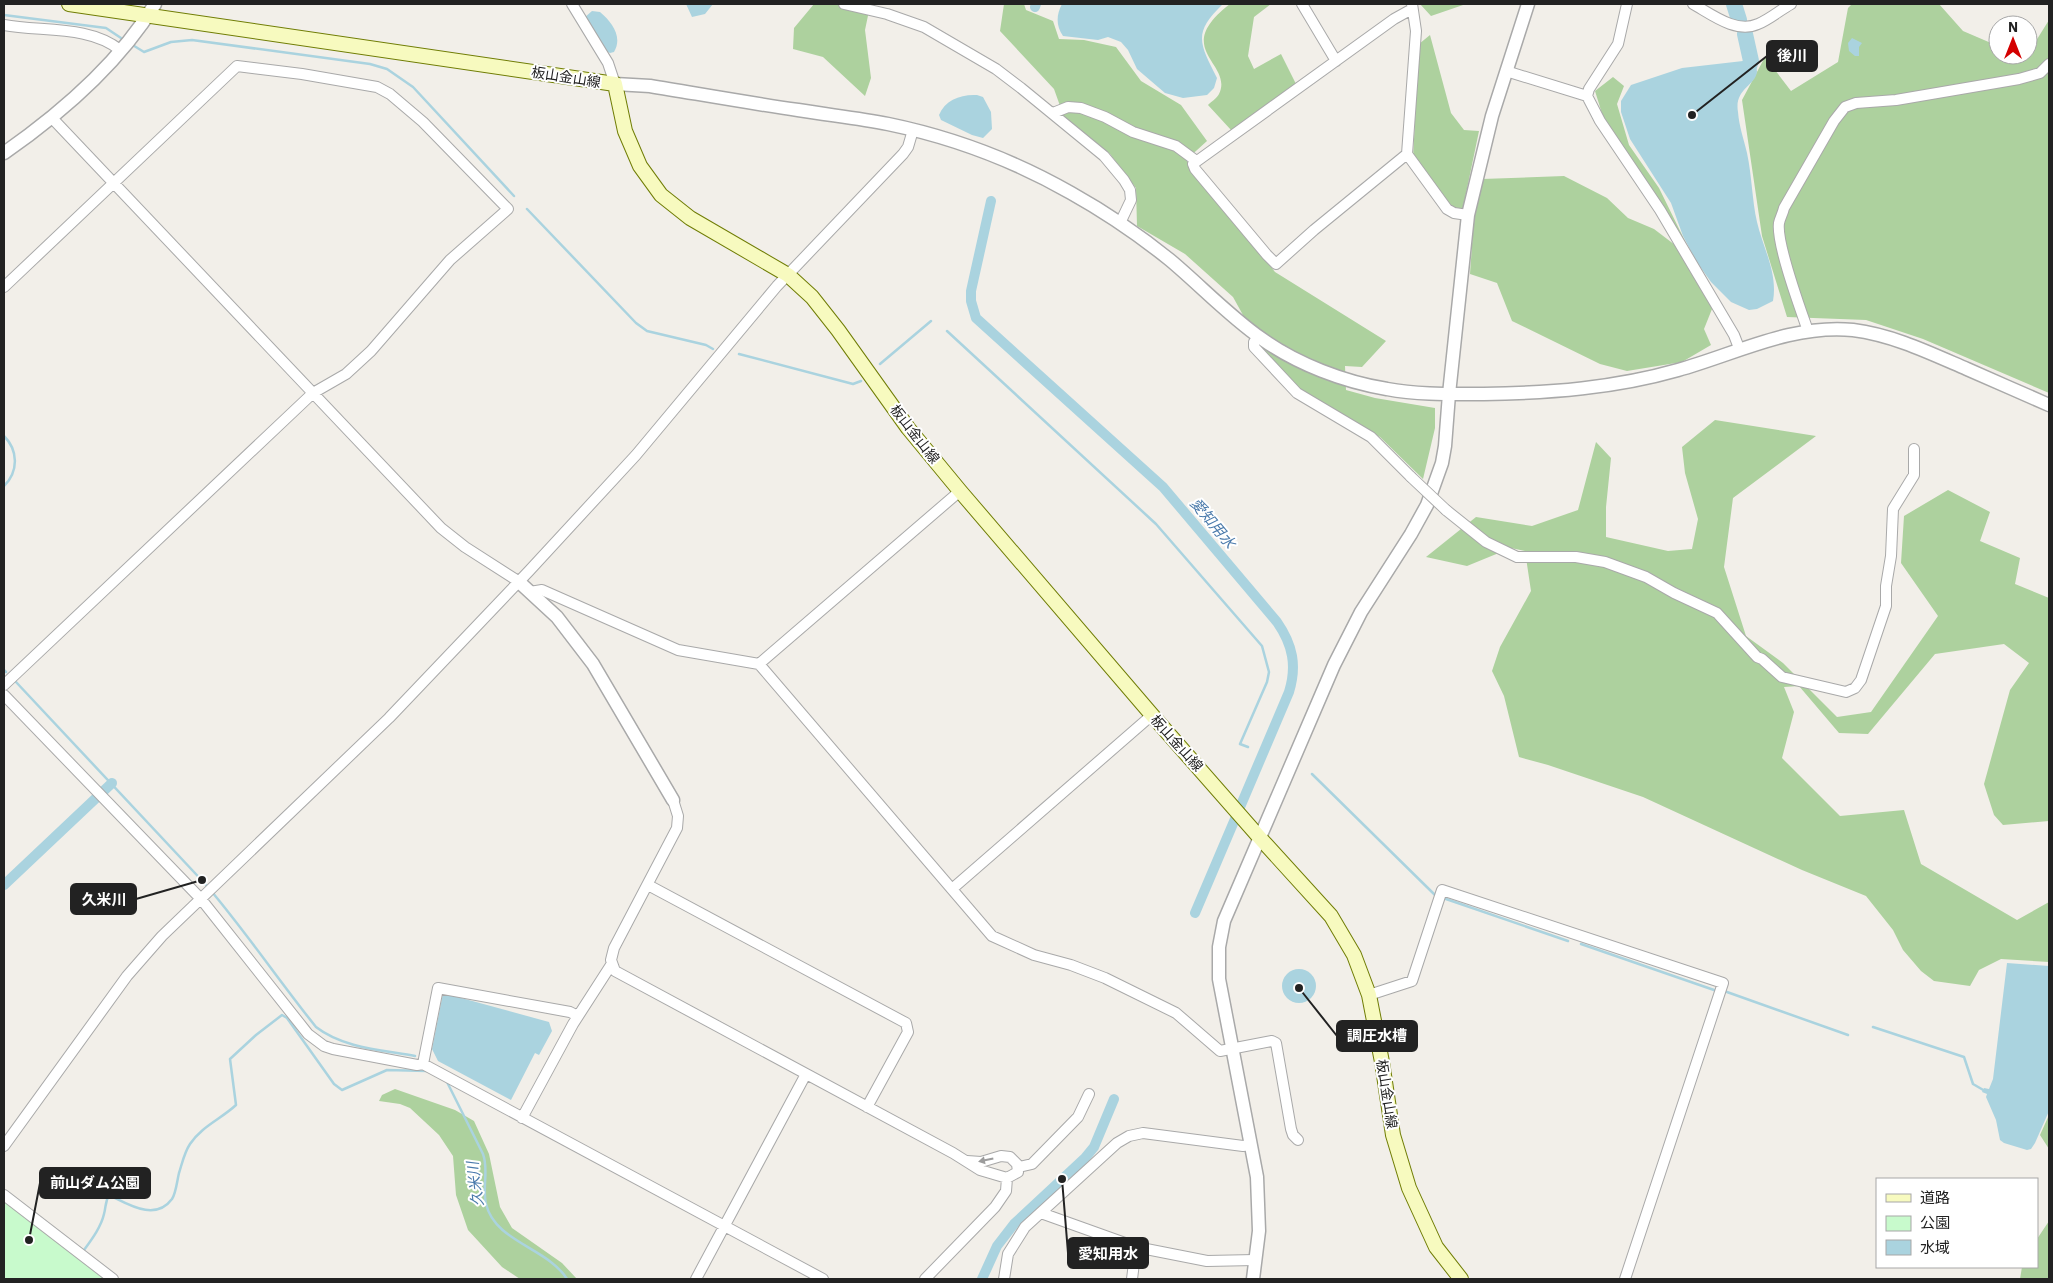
<svg xmlns="http://www.w3.org/2000/svg" width="2053" height="1283" font-family="'IBM Plex Sans','Noto Sans JP',sans-serif">
	<style>
		.forest { fill: #add19e }
		.park { fill: #c8facc }
		.water { fill: #aad3df }
		.lines { fill: none; stroke-linecap: round; stroke-linejoin: round }
		.stream { stroke: #aad3df; stroke-width: 2.5 }
		.canal { stroke: #aad3df; stroke-width: 10 }
		.river { stroke: #aad3df; stroke-width: 16 }
		.minor-casing { stroke: #a9a9a9; stroke-width: 12 }
		.tertiary-casing { stroke: #a9a9a9; stroke-width: 15 }
		.secondary-casing { stroke: #707d05; stroke-width: 16 }
		.minor { stroke: #fff; stroke-width: 10 }
		.tertiary { stroke: #fff; stroke-width: 12 }
		.secondary { stroke: #f7fabf; stroke-width: 14 }
		.minor-bridge-casing { stroke: #a9a9a9; stroke-width: 12; stroke-linecap: butt }
		.minor-bridge { stroke: #fff; stroke-width: 10 }
		.oneway { fill: #9c9c9c }
		.labels { text-anchor: middle; dominant-baseline: central; stroke-width: 4; stroke-linejoin: round; paint-order: stroke }
		.street-label { font-size: 14px; fill: #222; stroke: #fff }
		.water-label { font-size: 15px; font-style: italic; fill: #4a7aab; stroke: #fff }
		.leader { fill: none; stroke: #222; stroke-width: 2 }
		.callout-dot { fill: #222; stroke: #fff; stroke-width: 2 }
		.callout { fill: #222; stroke: #222; stroke-width: 2 }
		.callout-label { font-size: 15px; text-anchor: middle; font-weight: bold; fill: #fff }
	</style>
	<rect width="100%" height="100%" fill="#f2efe9"/>
	<path class="forest" d="M814,4H875L870,6L865,30L871,78L865,96L823,57L793,49L794,28Z
		M1004,4H1024L1026,10L1053,21L1059,39L1084,40L1116,47L1141,81L1181,105L1207,141L1186,160L1275,272L1386,341L1362,367L1345,366L1346,390L1375,398L1435,408V428L1423,479L1380,437L1300,389L1264,353L1233,297L1185,254L1137,226L1136,188L1110,154L1064,117L1054,89L1000,31Z
		M1230,4H1271L1254,17L1248,56L1254,69L1281,54L1296,84L1231,130L1208,105C1211,102 1217,98 1219,94C1234,63 1170,50 1230,4Z
		M1420,4H1466L1431,16Z
		M1852,4H1939L1963,31L1998,46V55H2021L2026,57L2049,20V393L1923,339L1866,320L1787,317L1762,236L1742,100L1765,57L1791,91L1838,62L1848,8Z
		M1430,35L1451,113L1464,130L1479,131L1463,208L1458,210L1450,208L1413,158L1419,44Z
		M1613,77L1624,86L1617,104L1629,145L1659,188L1686,243L1696,274L1716,299L1704,329L1711,345L1682,362L1627,371L1600,364L1512,321L1497,283L1470,274L1475,202L1482,179L1564,176L1607,198L1628,218L1654,229L1675,245L1681,241L1604,120L1595,91Z
		M1715,420L1816,436L1733,498L1724,567L1746,636L1783,663L1837,717L1871,712L1938,616L1901,563L1904,516L1948,490L1990,512L1980,541L2020,558L2015,584L2049,598V821L2003,825L1994,815L1984,784L2010,690L2029,663L2004,644L1935,654L1868,734L1839,733L1799,686L1784,687L1794,712L1782,758L1840,816L1904,810L1921,864L2017,920L2049,902V962L2001,959L1979,970L1970,986L1934,981L1921,971L1903,950L1893,930L1866,896L1802,870L1643,797L1548,765L1519,757L1504,696L1492,671L1500,647L1531,591L1525,551L1511,548L1467,566L1426,557L1476,517L1532,526L1578,510L1596,442L1611,458L1606,507V537L1668,551L1692,549L1698,519L1685,473L1682,447Z
		M395,1089L455,1110L474,1121L489,1154L500,1207L512,1228L562,1263L577,1279H520L502,1267L468,1230L456,1195L453,1156L439,1135L410,1108L400,1104L379,1101L382,1095Z
		M2049,1115V1149L2040,1135Z
		M2049,1221V1279H2020L2022,1267H2037V1239Z"/>
	<path class="park" d="M4,1200L106,1279H4Z"/>
	<path class="water" d="M686,4H713L705,14L692,17Z
		M1062,4H1223C1192,33 1200,44 1217,78L1214,88L1207,95L1183,98L1165,93L1137,69L1128,50L1121,42L1108,37L1098,40L1063,36C1056,26 1056,15 1062,4Z
		M592,11L600,12C612,22 623,37 614,52L610,53L606,51L584,18Z
		M1852,38L1862,43L1859,47V56H1855L1849,51L1848,43Z
		M1743,61H1754C1755,65 1757,69 1757,72C1755,86 1734,89 1738,112C1739,126 1744,140 1747,153C1752,176 1752,200 1757,222C1763,248 1778,273 1773,301L1757,309L1749,310L1731,302L1711,282L1696,261L1683,236L1671,203L1630,139L1621,112V101L1631,85L1682,68Z
		M977,95L983,97L991,112L992,129L983,138L972,135L941,120L939,115C945,100 961,94 977,95Z
		M2007,963L2049,966V1111L2035,1143L2031,1149L2027,1150L2004,1143L2000,1140L1996,1120L1986,1097L1987,1094L1982,1092L1984,1088L1989,1089L1993,1079Z
		M1282 986a17 17 0 1 1 34 0a17 17 0 1 1-34 0Z
		M443,993L549,1022L552,1031L539,1055L535,1053L511,1100L438,1061L432,1049Z"/>
	<g class="lines">
		<path class="stream" d="M4,15L106,28L124,40
			M131,44L144,52L171,42L192,40L370,64L387,69L413,87L514,196
			M527,209L636,323L647,331L706,345L713,349
			M947,331L1156,524L1262,646L1269,672L1267,682L1240,744L1248,747
			M739,354L853,384L861,381
			M880,364L931,321
			M4,436C18,450 19,471 4,486
			M4,670L6,672
			M16,682L208,887
			M1312,774L1435,895
			M212,892C248,935 280,982 316,1027C343,1048 382,1050 415,1056
			M1446,899L1568,941
			M1581,944L1714,990
			M1727,992L1848,1035
			M1873,1027L1964,1057L1973,1084L1985,1091
			M446,1080L483,1154C489,1170 482,1187 486,1204C495,1242 548,1248 567,1279
			M84,1250C92,1239 101,1227 104,1214C106,1207 105,1202 109,1195C128,1204 155,1222 172,1199C176,1193 177,1181 179,1173C182,1164 184,1153 190,1144C202,1126 221,1119 236,1105L230,1059L256,1035L282,1015L287,1018L334,1084L342,1090L387,1070L427,1071"/>
		<path class="canal" d="M1035,7L1036,4
			M991,201L971,291V301L976,318L1163,487L1277,622C1293,645 1297,666 1289,692L1195,913
			M4,885L112,783
			M982,1279L997,1246L1014,1224L1085,1158L1094,1147L1114,1099"/>
		<path class="river" d="M1734,4L1739,20
			M1735,73L1748,69L1751,61L1745,34"/>
		<defs>
			<path id="minor" d="M572,4L608,63L615,84
				M844,4L887,14L924,27L996,69L1021,88L1104,156L1124,180L1130,190L1131,200L1120,223
				M1302,4L1336,61
				M1412,4L1416,31L1407,154L1447,209L1454,213L1468,215
				M1627,4L1618,44L1589,89L1587,96L1600,121L1660,210L1734,335L1739,348
				M1693,4C1711,14 1736,34 1758,24C1770,19 1780,10 1791,4
				M4,25C41,32 89,25 120,50
				M1506,71L1587,96
				M1053,113L1068,107L1081,108L1105,117L1133,132L1176,146L1195,160L1193,164L1195,169L1267,255L1276,264L1314,230L1407,154
				M52,118L441,528L465,547L518,581
				M1193,164L1394,19L1412,9
				M4,287L237,66L302,74L377,87L390,94L423,122L508,209L450,260L371,351L346,374L313,393L4,685
				M1808,331C1800,308 1776,243 1779,223C1780,218 1783,213 1784,208L1834,121L1845,107L1856,103L1896,100L2019,79L2040,73L2049,64
				M1258,337L1254,342V347L1297,393L1371,437L1411,477
				M1446,510L1486,542L1517,557H1576L1605,562L1646,577L1674,593L1717,613L1757,657L1762,659L1782,677L1846,692L1855,688L1861,680L1886,606V586L1891,556L1893,509L1914,475V449
				M530,592L542,590L678,650L759,664L992,936L1034,955L1071,965L1105,978L1176,1013L1220,1051L1272,1041L1276,1043L1291,1129L1293,1135L1298,1140
				M759,664L960,491
				M4,695L201,899L308,1034L324,1046L333,1049L417,1065L423,1064L823,1279
				M673,800L678,816L677,828L614,948L611,960L615,971L953,1153L980,1170L1007,1178L1018,1172L1017,1164L1010,1157L1001,1156L981,1162L967,1161
				M648,885L906,1023L908,1032L867,1107
				M952,889L1152,715
				M1369,995L1412,981L1442,890L1723,983L1625,1279
				M423,1064L438,988L570,1012L578,1016
				M522,1118L573,1024L611,965
				M4,1146L127,976L162,936L389,718L529,571L636,455L777,286L903,154L908,147L913,130
				M1019,1167L1032,1164L1078,1117L1089,1094
				M4,1195L113,1279
				M1041,1213L1136,1247L1207,1261L1255,1260
				M696,1279L806,1074
				M925,1279L995,1207L1006,1191L1007,1178
				M1004,1279L1008,1254L1025,1227L1117,1143L1129,1136L1143,1133L1243,1146L1251,1145
				M1132,1279L1136,1247"/>
			<path id="tertiary" d="M615,84L650,86C699,94 749,103 798,110C828,115 858,118 888,124C951,137 1015,161 1071,193C1105,212 1139,235 1170,260C1201,286 1229,316 1262,339C1297,364 1344,382 1387,389C1419,395 1452,394 1484,394C1550,393 1615,388 1678,370C1736,354 1791,324 1853,330C1893,335 1930,353 1967,369C1994,381 2022,393 2049,405
				M4,153C60,114 119,63 155,4
				M518,581L557,617L593,664L673,800
				M1253,1279L1259,1231L1257,1177L1219,979V947L1224,921L1334,665L1361,612L1411,534L1427,505L1442,463L1445,446L1449,394L1468,215L1492,116L1528,4"/>
			<path id="secondary" d="M69,4L615,84L625,131L640,166L661,195L690,218L788,275L812,297L838,330L908,428L960,491L1152,715L1260,838L1331,916L1354,955L1369,995L1382,1062L1393,1135L1409,1188L1436,1247L1461,1279"/>
		</defs>
		<use href="#minor" class="minor-casing"/>
		<use href="#tertiary" class="tertiary-casing"/>
		<use href="#secondary" class="secondary-casing"/>
		<use href="#minor" class="minor"/>
		<use href="#tertiary" class="tertiary"/>
		<use href="#secondary" class="secondary"/>
		<defs>
			<path id="minor-bridge" d="M1411,477L1446,510"/>
		</defs>
		<use href="#minor-bridge" class="minor-bridge-casing"/>
		<use href="#minor-bridge" class="minor-bridge"/>
	</g>
	<defs><path id="oneway-solid" d="M-6-.8H1V-3.2L6.5 0L1 3.2V.8H-6Z" transform="scale(1.25)"/></defs>
	<use class="oneway" href="#oneway-solid" transform="translate(986 1160) rotate(168)"/>
	<g class="labels">
		<g class="street-label">
			<text transform="translate(566 77) rotate(9)">板山金山線</text>
			<text transform="translate(915 434) rotate(52)">板山金山線</text>
			<text transform="translate(1177 743) rotate(48)">板山金山線</text>
			<text transform="translate(1387 1094) rotate(81)">板山金山線</text>
		</g>
		<g class="water-label">
			<text transform="translate(1213 523) rotate(50)">愛知用水</text>
			<text transform="translate(475 1184) rotate(-97)">久米川</text>
		</g>
	</g>
	<path class="leader" d="M1692 115L1767 56M202 880L136 899M1299 988L1337 1036M29 1240L40 1183M1062 1179L1068 1253"/>
	<g class="callout-dot">
		<circle cx="1692" cy="115" r="5"/>
		<circle cx="202" cy="880" r="5"/>
		<circle cx="1299" cy="988" r="5"/>
		<circle cx="29" cy="1240" r="5"/>
		<circle cx="1062" cy="1179" r="5"/>
	</g>
	<g class="callout">
		<rect x="1767" y="41" width="50" height="30" rx="5"/>
		<rect x="71" y="884" width="65" height="30" rx="5"/>
		<rect x="1337" y="1021" width="80" height="30" rx="5"/>
		<rect x="40" y="1168" width="110" height="30" rx="5"/>
		<rect x="1068" y="1238" width="80" height="30" rx="5"/>
	</g>
	<g class="callout-label">
		<text x="1792" y="61">後川</text>
		<text x="104" y="905">久米川</text>
		<text x="1377" y="1041">調圧水槽</text>
		<text x="95" y="1188">前山ダム公園</text>
		<text x="1108" y="1259">愛知用水</text>
	</g>
	<rect width="2053" height="1283" fill="none" stroke="#222222" stroke-width="10"/>
	<rect x="1876" y="1178" width="162" height="90" fill="#ffffff" stroke="#a7a7a7"/>
	<rect x="1886" y="1194" width="25" height="8" fill="#f7fabf" stroke="#a7a7a7"/>
	<text x="1920" y="1203" font-size="15" fill="#222222">道路</text>
	<rect x="1886" y="1216" width="25" height="15" fill="#c8facc" stroke="#a7a7a7"/>
	<text x="1920" y="1228" font-size="15" fill="#222222">公園</text>
	<rect x="1886" y="1240" width="25" height="15" fill="#aad3df" stroke="#a7a7a7"/>
	<text x="1920" y="1253" font-size="15" fill="#222222">水域</text>
	<g transform="translate(2013 40)"><circle r="24" fill="#ffffff" stroke="#a7a7a7"/>
	<path d="M0-4L9 19L0 12L-9 19Z" fill="#d40000"/>
	<text y="-8" font-size="14" font-weight="bold" text-anchor="middle" fill="#222222">N</text>
	</g>
</svg>
